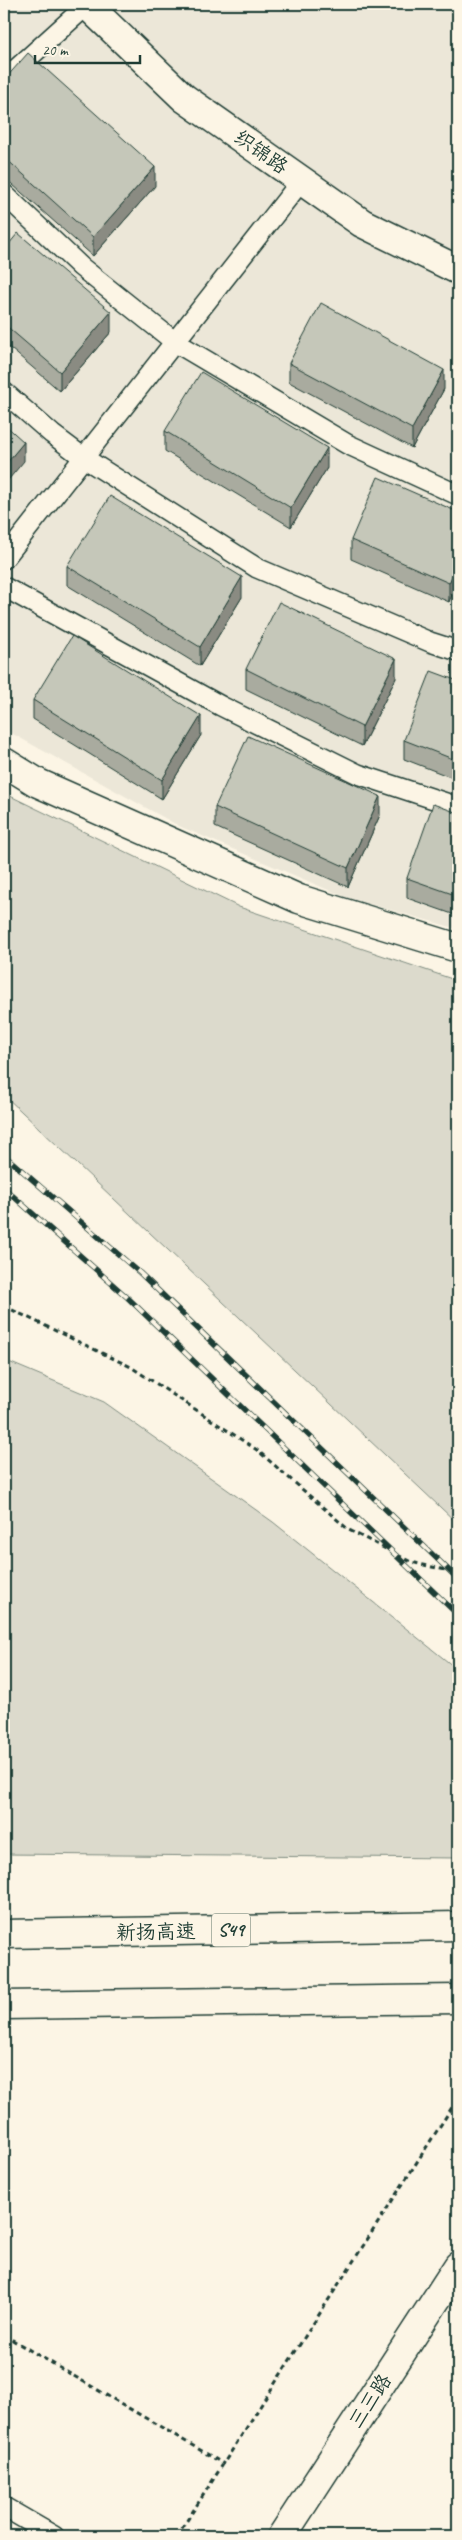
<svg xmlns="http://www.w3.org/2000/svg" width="462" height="2540" font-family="Caveat,'LXGW WenKai TC',sans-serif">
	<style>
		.built { fill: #ece7d8 }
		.green { fill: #dcdacc; stroke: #7e8c80 }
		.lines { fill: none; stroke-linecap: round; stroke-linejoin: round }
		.service-casing { stroke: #1f3d34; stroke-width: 22 }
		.minor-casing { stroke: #1f3d34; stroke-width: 31 }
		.tertiary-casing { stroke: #1f3d34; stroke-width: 31 }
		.motorway-casing { stroke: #1f3d34; stroke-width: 31 }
		.path { stroke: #1f3d34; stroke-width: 3; stroke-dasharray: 5 4; stroke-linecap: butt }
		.service { stroke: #fcf5e5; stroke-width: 19 }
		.minor { stroke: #fcf5e5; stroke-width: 28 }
		.tertiary { stroke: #fcf5e5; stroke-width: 28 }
		.motorway { stroke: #fcf5e5; stroke-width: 28 }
		.rail-casing { stroke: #1f3d34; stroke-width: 5.5 }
		.rail { stroke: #fcf5e5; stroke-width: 4; stroke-dasharray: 11; stroke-linecap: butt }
		.wall { fill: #a9ab9f; stroke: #1f3d34 }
		.shaded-wall { fill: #8a8b82; stroke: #1f3d34 }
		.building { fill: #c5c7b9; stroke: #1f3d34 }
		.labels { text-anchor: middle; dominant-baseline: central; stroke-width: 4.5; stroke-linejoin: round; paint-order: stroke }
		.shield { fill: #fcf5e5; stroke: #617469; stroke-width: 1 }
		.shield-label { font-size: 19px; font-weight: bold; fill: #1f3d34 }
		.street-label { font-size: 20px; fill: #1f3d34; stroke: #fcf5e5 }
	</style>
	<rect width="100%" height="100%" fill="#fcf5e5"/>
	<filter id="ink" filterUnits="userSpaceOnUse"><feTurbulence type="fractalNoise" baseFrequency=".02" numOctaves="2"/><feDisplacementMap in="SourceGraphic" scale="10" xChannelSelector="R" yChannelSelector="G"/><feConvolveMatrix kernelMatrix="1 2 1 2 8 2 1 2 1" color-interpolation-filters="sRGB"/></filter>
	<g filter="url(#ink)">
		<path class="built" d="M4,4H458V929L345,897L179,826L4,729Z"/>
		<path class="green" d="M4,793L239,907L458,981V1524L4,1095Z
			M4,1360L104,1402L273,1522L458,1670V1858L4,1854Z"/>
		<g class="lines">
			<defs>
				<path id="service" d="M4,80L87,5
					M4,194L81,267L175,342L347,444L458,495
					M4,392L52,434L84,458L257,568L430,642L458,651
					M4,559L302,180
					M4,587L221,706L358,774L458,807
					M4,2507L54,2536"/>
				<path id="minor" d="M4,762L38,783L299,899L458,948
					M282,2536L458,2266"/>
				<path id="tertiary" d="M86,4L184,98L362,223L458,270"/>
				<path id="motorway" d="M4,1934L458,1926
					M4,2005L458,1999"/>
			</defs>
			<use href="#service" class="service-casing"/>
			<use href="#minor" class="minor-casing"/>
			<use href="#tertiary" class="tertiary-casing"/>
			<use href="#motorway" class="motorway-casing"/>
			<path class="path" d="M4,1306L131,1367L257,1450L349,1530L411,1562L458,1573
				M4,2335L224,2464
				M177,2536L458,2098"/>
			<use href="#service" class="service"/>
			<use href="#minor" class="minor"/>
			<use href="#tertiary" class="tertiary"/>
			<use href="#motorway" class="motorway"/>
			<defs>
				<path id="rail" d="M4,1155L140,1273L458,1579
					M4,1188L128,1298L458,1615"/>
			</defs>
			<use href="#rail" class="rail-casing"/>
			<use href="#rail" class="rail"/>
		</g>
		<path class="wall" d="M4,80L155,186L93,256L4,177Z
			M4,250L111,332L60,391L4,343Z
			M289,363L444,389L412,448L289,382Z
			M165,431L327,468L291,527L165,451Z
			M458,512L449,602L351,559V540Z
			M67,566L242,597L200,666L67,585Z
			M246,669L396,678L362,746L246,689Z
			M458,681V780L404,759V740Z
			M33,700L201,735L162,799L33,719Z
			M215,807L380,815L348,887L215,827Z
			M458,813V916L407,898V878Z"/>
		<path class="shaded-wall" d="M5,20V39L4,40V21Z
			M155,167V186L93,256V237Z
			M111,312V332L60,391V372Z
			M444,370V389L412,448V429Z
			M24,442V461L4,485V466Z
			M327,448V468L291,527V508Z
			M458,562V581L449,602V583Z
			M242,577V597L200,666V647Z
			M396,659V678L362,746V727Z
			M201,716V735L162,799V780Z
			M380,796V815L348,887V868Z"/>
		<path class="building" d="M28,53L155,167L93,237L4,157V80Z
			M18,233L111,312L60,372L4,324V250Z
			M321,303L444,370L412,429L289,363Z
			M201,372L327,448L291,508L165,431Z
			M4,424L24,442L4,466Z
			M378,477L458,512V562L449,583L351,540Z
			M110,496L242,577L200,647L67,566Z
			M279,602L396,659L362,727L246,669Z
			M72,636L201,716L162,780L33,700Z
			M431,671L458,681V761L404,740Z
			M248,736L380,796L348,868L215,807Z
			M433,804L458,813V896L407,878Z"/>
	</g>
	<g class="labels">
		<rect class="shield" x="212" y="1913.5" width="38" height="33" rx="4"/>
		<g class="shield-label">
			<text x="231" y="1930">S49</text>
		</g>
		<g class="street-label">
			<text transform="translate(261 152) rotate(35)">织锦路</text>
			<text transform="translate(156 1932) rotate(-1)">新扬高速</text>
			<text transform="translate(370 2401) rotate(-57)">三三路</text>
		</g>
	</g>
	<rect width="462" height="2540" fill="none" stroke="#fcf5e5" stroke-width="20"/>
	<rect x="10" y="10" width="442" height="2520" fill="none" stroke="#1f3d34" stroke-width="2" filter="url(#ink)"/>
	<path d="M35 55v8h105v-8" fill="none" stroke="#1f3d34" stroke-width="2.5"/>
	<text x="42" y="55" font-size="15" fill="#1f3d34" stroke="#fcf5e5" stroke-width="4" paint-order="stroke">20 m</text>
</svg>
